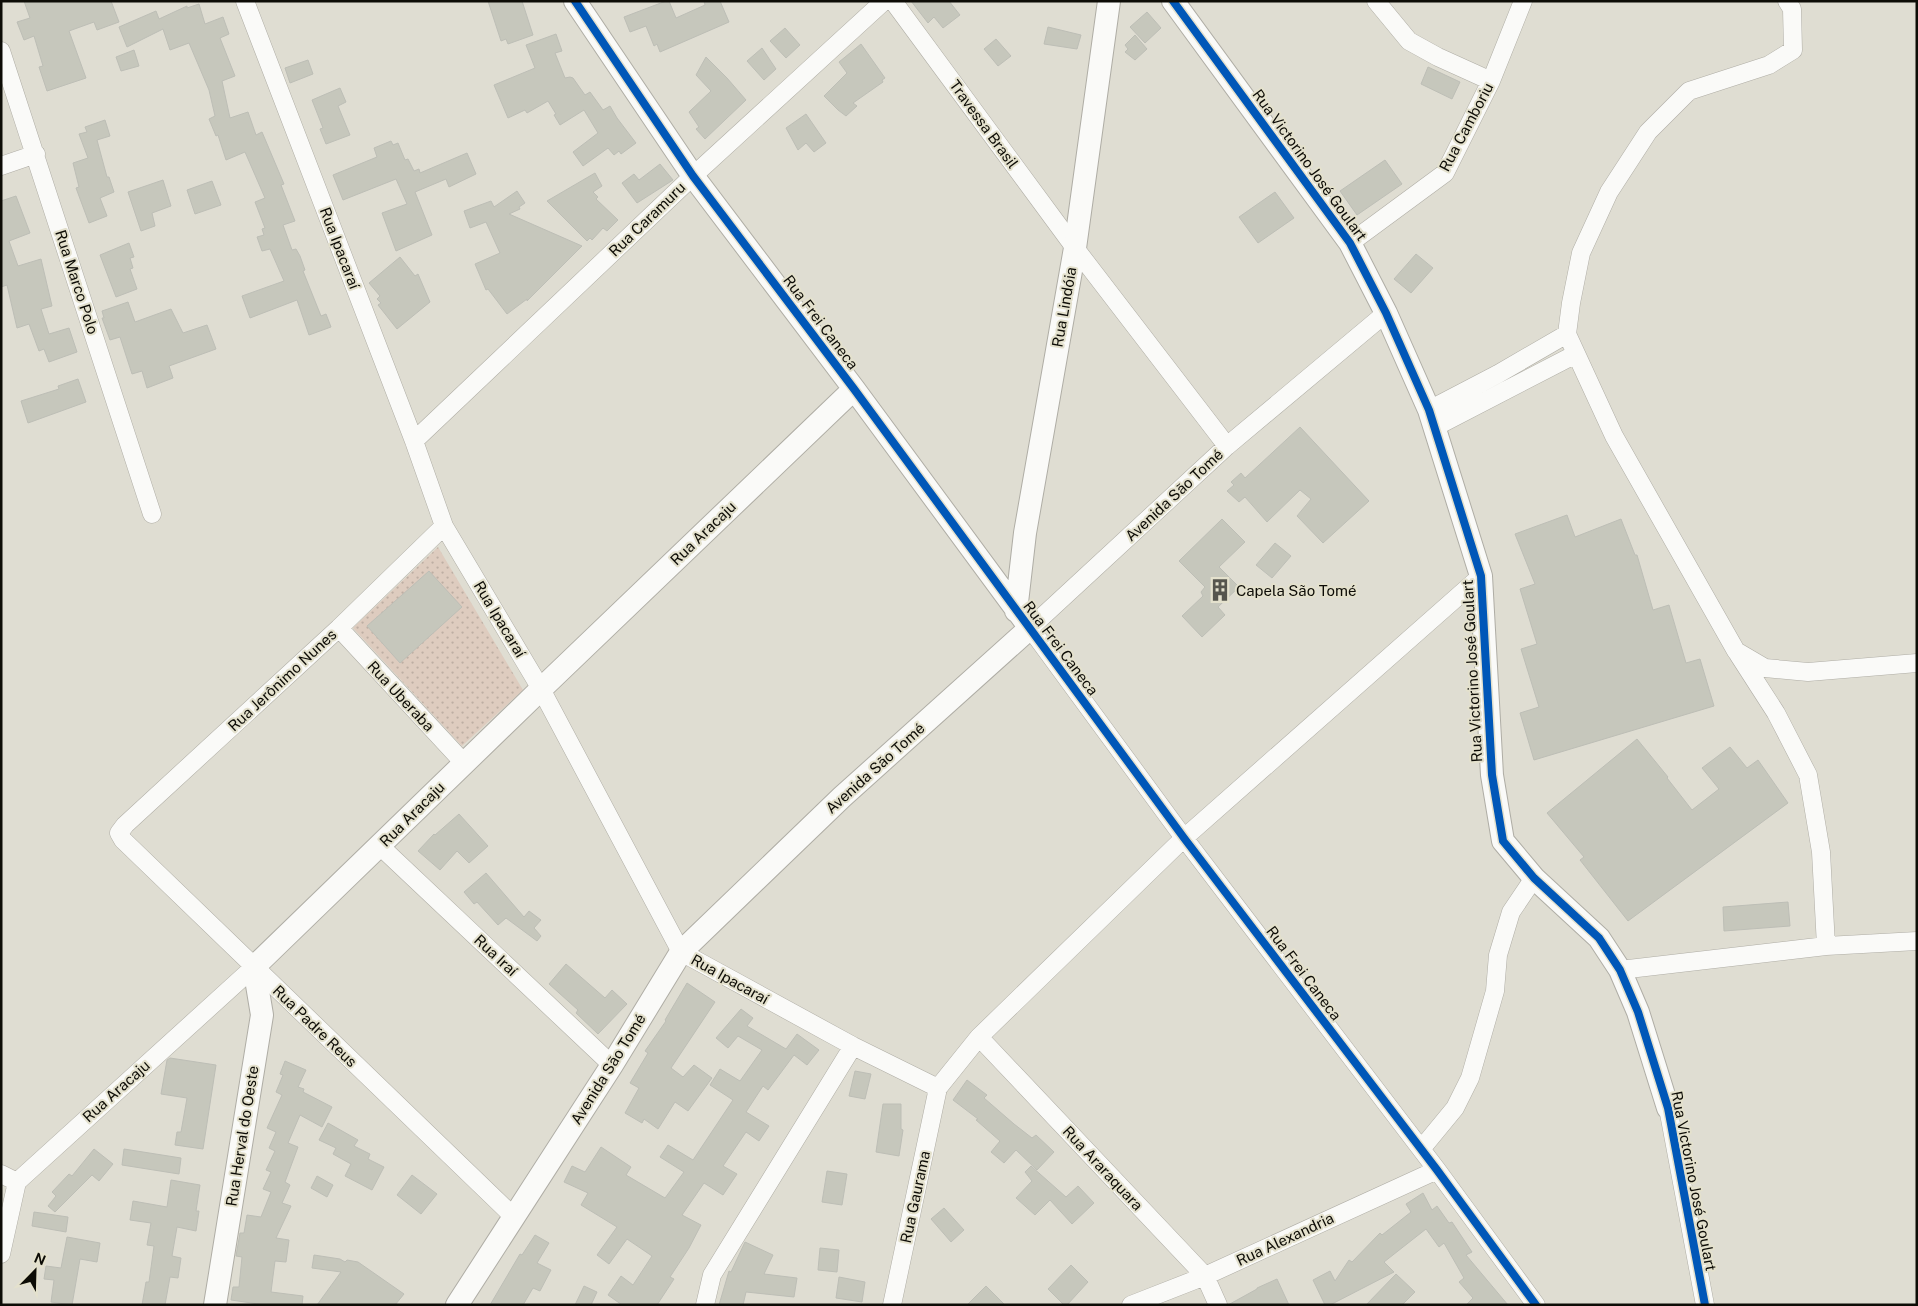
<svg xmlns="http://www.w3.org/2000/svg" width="1918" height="1306" font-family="'Public Sans',sans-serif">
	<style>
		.grass { fill: url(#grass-dots) }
		.building { fill: #c6c7bc; stroke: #bdbeb6 }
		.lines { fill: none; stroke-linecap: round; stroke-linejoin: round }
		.minor-casing { stroke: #afada5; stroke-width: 19 }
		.tertiary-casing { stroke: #afada5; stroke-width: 24 }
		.minor { stroke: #fafaf8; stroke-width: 18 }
		.tertiary { stroke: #fafaf8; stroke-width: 22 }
		.cycleway-casing { stroke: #e4e1cd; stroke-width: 11 }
		.cycleway { stroke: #0057b8; stroke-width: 8 }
		.labels { text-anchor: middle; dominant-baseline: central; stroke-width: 4; stroke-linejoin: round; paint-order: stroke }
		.street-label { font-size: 15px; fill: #0d0c06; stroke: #e4e1cd }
		.poi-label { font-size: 15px; fill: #0d0c06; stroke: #e4e1cd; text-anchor: start }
	</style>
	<defs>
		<pattern id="grass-dots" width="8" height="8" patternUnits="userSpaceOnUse" patternTransform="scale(1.25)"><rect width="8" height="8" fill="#deccbf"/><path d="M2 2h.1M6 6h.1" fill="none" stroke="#bdaea3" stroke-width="1.8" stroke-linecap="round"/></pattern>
	</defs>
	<rect width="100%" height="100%" fill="#dfddd2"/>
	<path class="grass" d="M438,547L523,690L462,746L353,628Z"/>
	<path class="building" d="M24,1H111L119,22L97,30L94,22L69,31L86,78L47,91L39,67L43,66L34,36L24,40L17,22L30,18Z
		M488,1H522L533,35L508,44L506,39L501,41Z
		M666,1H669L676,18L705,5L704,1H720L729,22L660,52L657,44L654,46L646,26L630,32L624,17Z
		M911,1H949L960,15L943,28L934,17L928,23Z
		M199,4L205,24L223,17L229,34L220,38L235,76L222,81L230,118L248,112L256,135L262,132L284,184L281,185L295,221L283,225L292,250L296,249L300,256L305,270L303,271L321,316L326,314L331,327L309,335L297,300L250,318L242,296L284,281L270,249L262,251L257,237L264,235L262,229L265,228L255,202L265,198L245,152L226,160L218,135L216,136L209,119L215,116L209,90L189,43L170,50L163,29L127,47L119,27L156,11L159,19L187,6V8Z
		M1147,12L1161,28L1145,43L1130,27Z
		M1048,27L1081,35L1077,49L1044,44Z
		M785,28L800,45L786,58L770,41Z
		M556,34L562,51L555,53L565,78L570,77L573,78L585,95L590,92L603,110L610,106L617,118L636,143L621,154L619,151L614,155L608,148L583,166L573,152L598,133L584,110L560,125L554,115L556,114L548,101L527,113L525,110L508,118L494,85L535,68L526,45Z
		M1135,35L1147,49L1135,60L1125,52L1128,49L1125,45Z
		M996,39L1011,56L998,66L984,49Z
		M861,44L885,78L882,80L883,82L853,103L857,106L846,116L838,110L824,96L847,73L839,62Z
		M762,48L776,69L764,80L747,61Z
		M134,50L139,66L121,71L116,57Z
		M706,57L727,78L746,100L705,139L696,129L699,127L689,112L711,91L696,75Z
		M308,60L313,74L290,83L285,68Z
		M1428,67L1460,82L1452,99L1421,84Z
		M340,88L346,102L338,106L350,135L326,144L320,129L323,128L312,100Z
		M806,114L826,143L814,152L806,143L798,150L786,128Z
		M105,120L110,136L97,140L107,177H109L114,192L100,198L107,216L89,223L76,188L79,187L73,163L88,158L79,134L87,132L85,127Z
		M391,141L393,145L398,143L405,160L408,159L414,171L419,169L420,173L467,153L476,174L449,187L446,179L415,192L432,235L396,251L382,213L407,204L396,179L343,200L333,175L377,157L374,148Z
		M1385,160L1402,184L1357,215L1340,191Z
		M660,164L673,180L637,203L622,183L634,174L639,180Z
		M595,173L602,186L593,192L598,197L596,199L618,220L607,231L603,228L592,240L590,238L587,241L547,201Z
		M163,180L171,206L152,213L155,226L141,231L128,192Z
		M212,181L221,205L195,214L187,190Z
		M517,191L525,203L519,207L520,209L509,214L582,246L527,301V299L507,314L488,289L486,290L475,264L500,253L486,222L470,228L464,211L491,201L494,207Z
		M1275,192L1294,218L1258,243L1239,217Z
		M16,196L30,233L9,241L18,266L41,259L52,306L41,309L49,334L69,328L77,352L49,362L44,349L39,351L29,324L17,328L7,285L1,287V201Z
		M129,243L134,257L130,258L133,268L130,269L137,289L116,297L100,255Z
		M1416,254L1433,268L1411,293L1394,279Z
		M400,257L415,276L418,274L430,302L397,329L378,305L381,303L377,299L380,296L369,283Z
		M128,302L135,322L171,309L183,333L207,325L216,349L169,366L173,378L147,388L142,371L132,374L120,337L110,340L102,318H104L102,311Z
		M78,379L86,402L28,423L21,401L59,389L58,386Z
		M1300,427L1369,501L1323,543L1297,516L1311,499L1300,490L1267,522L1245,497L1239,502L1227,491L1234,485L1231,482L1241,473L1245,478Z
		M1567,515L1575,537L1621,519L1635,555H1637L1653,610L1669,605L1686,663L1700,659L1714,706L1534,760L1520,713L1539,707L1521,649L1537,644L1520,589L1535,584L1515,534Z
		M1222,519L1245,542L1219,567L1239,587L1218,607L1225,615L1202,637L1182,616L1203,596L1201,592L1205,587L1179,561Z
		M1275,543L1291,556L1272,578L1256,565Z
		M429,571L462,607L400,663L367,626Z
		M1637,739L1668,777L1667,778L1692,810L1719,789L1702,768L1730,747L1747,768L1758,760L1788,803L1628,921L1580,860L1584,857L1547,813Z
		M459,814L488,846L469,863L457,851L440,870L418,851L434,834L435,835Z
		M486,873L524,917L529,911L541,920L534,928L541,936L537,941L506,918L498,925L477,902L474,904L464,892Z
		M1788,902L1790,926L1724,931L1723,907Z
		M566,964L605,998L612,990L627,1004L598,1034L576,1013L578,1010L549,984Z
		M687,983L715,1002L671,1068L683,1077L694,1065L712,1078L688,1111L675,1102L658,1129L644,1119L642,1123L625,1113L639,1088L630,1083L648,1053L645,1051L666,1021L665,1020Z
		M741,1009L753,1018L747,1026L786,1049L797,1034L819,1050L807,1065L794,1055L768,1090L763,1086L746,1112L769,1126L759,1141L746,1132L723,1166L737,1174L723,1195L704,1183L682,1215L701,1225L689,1248L670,1277L674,1279L657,1305H622L608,1295L621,1276L633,1285L652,1256L627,1239L609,1264L597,1255L617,1227L581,1205L588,1193L564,1182L572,1166L585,1172L601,1147L631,1167L626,1175L665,1198L684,1172L660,1157L668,1145L693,1160L733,1100L710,1085L720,1069L740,1081L762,1050L738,1036L728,1048L716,1038Z
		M170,1058L216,1065L203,1149L175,1145L177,1132H181L187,1098L161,1094L167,1060Z
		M285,1061L306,1070L298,1087L304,1089L303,1092L332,1107L322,1127L300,1115L288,1143L298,1147L285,1182L290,1185L282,1203L291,1206L276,1238L289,1240L286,1262L275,1261L271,1292L303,1296L302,1305H265L231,1300L233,1287H239L242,1257L236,1256L240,1233H244L247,1215L261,1217L271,1192L263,1189L271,1172L266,1170L275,1151L269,1148L276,1132L267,1128L282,1095L276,1092L283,1075L280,1074Z
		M855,1071L871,1074L865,1099L849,1096Z
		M967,1080L987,1095L984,1098L1014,1124L1032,1138L1036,1135L1054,1152L1037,1170L1016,1150L1004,1163L991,1152L1000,1141L976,1120L978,1119L953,1100Z
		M883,1104H901V1129L903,1130L899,1156L876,1152Z
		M328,1123L358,1140L354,1146L370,1154L368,1159L384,1167L372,1190L345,1176L351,1164L333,1154L336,1148L319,1140Z
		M94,1149L113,1164L99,1181L92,1175L55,1212L48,1206L56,1196L52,1192L69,1174L72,1176Z
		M124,1149L181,1158L179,1174L122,1165Z
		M1031,1166L1066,1197L1078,1186L1094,1203L1072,1224L1050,1200L1035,1215L1016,1198L1032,1181L1025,1172Z
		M827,1171L847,1174L842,1205L822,1202Z
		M412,1175L437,1194L421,1214L397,1195Z
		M317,1176L333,1185L327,1197L311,1188Z
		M171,1180L200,1185L196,1211H199L196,1231L177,1227L172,1256L181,1258L178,1278L170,1277L165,1305H142L146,1282H149L154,1246L147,1245L151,1223L130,1220L133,1201L167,1207Z
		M1423,1193L1432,1210L1437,1206L1449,1223L1452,1222L1472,1252L1466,1255L1508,1305H1466L1473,1298L1459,1282L1464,1278L1444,1243L1439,1247L1426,1229L1384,1262L1394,1272L1330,1305H1325L1313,1280L1330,1271L1335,1281L1349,1260L1352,1262L1380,1233L1382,1235L1411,1212L1406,1204Z
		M944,1208L964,1230L951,1242L931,1219Z
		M34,1212L68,1217L66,1232L32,1226Z
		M535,1235L549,1243L537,1263L551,1270L540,1291L533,1288L523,1305H490L520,1254L522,1255Z
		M67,1237L100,1243L97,1262L80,1259L72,1305L51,1302L54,1280L44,1279L46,1266L61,1268Z
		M745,1242L773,1255L764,1274L797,1278L794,1297L746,1292L743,1305H719L729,1271L731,1272Z
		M820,1248L839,1250L837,1272L818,1270Z
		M314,1255L340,1259L345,1262L347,1260L358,1262L404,1294L395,1305H317L341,1272L312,1268Z
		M1071,1265L1088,1282L1067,1305H1064L1048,1289Z
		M1396,1274L1415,1292L1402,1305H1366Z
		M839,1277L865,1282L862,1302L836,1298Z
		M1277,1279L1289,1305H1228L1257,1289V1288Z
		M584,1286L597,1292L591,1305H575Z
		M986,1286L1005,1305H967Z"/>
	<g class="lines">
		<defs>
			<path id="minor" d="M245,1L414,441L444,526L541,689L681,952L853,1046L938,1088
				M893,1L1075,248L1227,446
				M1376,1L1409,41L1438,57L1491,81
				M1787,1L1792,9L1793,50L1769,65L1689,91L1648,132L1609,192L1581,253L1571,303L1567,334L1614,436L1736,651L1765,668L1808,672L1917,663
				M1,51L152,514
				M1,166L36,154
				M1350,243L1445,173L1491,81L1523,1
				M1386,313L1227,446L1030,628L1184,838L1437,1170L1536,1305
				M1429,410L1498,374L1567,334
				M1435,427L1576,354
				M414,441L693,176L884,1
				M444,526L339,628L125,825L119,833L123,840L514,1217
				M339,628L464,763
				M1738,654L1776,713L1808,775L1821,852L1826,946
				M380,846L612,1065
				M1620,970L1826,946L1917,941
				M979,1037L1205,1276L1218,1305
				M1668,1108L1705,1305
				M1420,1146L1427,1142L1455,1108L1470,1078L1495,991L1498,955L1511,912L1534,878
				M1,1174L17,1182
				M1,1254L17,1182L254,967
				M705,1305L712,1275L853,1046
				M892,1305L938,1088L979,1037L1184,838L1481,576
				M1131,1305L1205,1276L1437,1170"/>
			<path id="tertiary" d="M1173,1L1350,243L1386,313L1429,410L1481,576L1492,775L1503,841L1534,878L1599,938L1620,970L1638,1012L1668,1108
				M1016,611L1025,533L1075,248L1109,1
				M215,1305L262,1015L254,967L541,689L854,389
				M457,1305L612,1065L681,952L842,797L1030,628L854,389L693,176L575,1"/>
		</defs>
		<use href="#minor" class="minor-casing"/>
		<use href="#tertiary" class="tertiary-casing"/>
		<use href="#minor" class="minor"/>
		<use href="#tertiary" class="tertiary"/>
		<defs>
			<path id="cycleway" d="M575,1L693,176L854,389L1184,838L1437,1170L1536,1305
				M1173,1L1350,243L1386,313L1429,410L1481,576L1492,775L1503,841L1534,878L1599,938L1620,970L1638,1012L1668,1108L1705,1305"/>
		</defs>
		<use href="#cycleway" class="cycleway-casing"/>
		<use href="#cycleway" class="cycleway"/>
	</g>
	<defs>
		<symbol id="building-bare" viewBox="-9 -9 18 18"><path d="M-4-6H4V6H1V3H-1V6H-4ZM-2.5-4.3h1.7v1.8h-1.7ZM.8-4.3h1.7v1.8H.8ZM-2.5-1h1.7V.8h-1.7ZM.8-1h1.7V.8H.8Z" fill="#56554d" stroke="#e4e1cd" stroke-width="2.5" paint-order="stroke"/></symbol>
	</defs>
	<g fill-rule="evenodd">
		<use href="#building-bare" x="1204" y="574" width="32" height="32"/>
	</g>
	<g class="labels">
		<g class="street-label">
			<text transform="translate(984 124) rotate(54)">Travessa Brasil</text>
			<text transform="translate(1466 127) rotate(-62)">Rua Camboriu</text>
			<text transform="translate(1310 165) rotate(54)">Rua Victorino José Goulart</text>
			<text transform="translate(647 219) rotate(-44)">Rua Caramuru</text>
			<text transform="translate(340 248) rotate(69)">Rua Ipacaraí</text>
			<text transform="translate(77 282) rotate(72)">Rua Marco Polo</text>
			<text transform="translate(1064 307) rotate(-80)">Rua Lindóia</text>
			<text transform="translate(821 322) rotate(53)">Rua Frei Caneca</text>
			<text transform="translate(1174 495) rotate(-43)">Avenida São Tomé</text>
			<text transform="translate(703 533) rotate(-44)">Rua Aracaju</text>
			<text transform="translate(500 619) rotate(59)">Rua Ipacaraí</text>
			<text transform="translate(1061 648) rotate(53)">Rua Frei Caneca</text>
			<text transform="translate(1472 671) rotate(-93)">Rua Victorino José Goulart</text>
			<text transform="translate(282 680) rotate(-43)">Rua Jerônimo Nunes</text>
			<text transform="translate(401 696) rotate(47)">Rua Uberaba</text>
			<text transform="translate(875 768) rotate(-42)">Avenida São Tomé</text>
			<text transform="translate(412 814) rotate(-45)">Rua Aracaju</text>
			<text transform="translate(496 955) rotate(43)">Rua Iraí</text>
			<text transform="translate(1304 973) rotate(53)">Rua Frei Caneca</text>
			<text transform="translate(730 979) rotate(29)">Rua Ipacaraí</text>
			<text transform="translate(315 1026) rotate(44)">Rua Padre Reus</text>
			<text transform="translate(608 1069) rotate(-58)">Avenida São Tomé</text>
			<text transform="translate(116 1091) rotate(-42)">Rua Aracaju</text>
			<text transform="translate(242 1136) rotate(-81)">Rua Herval do Oeste</text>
			<text transform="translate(1103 1168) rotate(47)">Rua Araraquara</text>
			<text transform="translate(1694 1181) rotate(79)">Rua Victorino José Goulart</text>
			<text transform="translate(915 1197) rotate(-78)">Rua Gaurama</text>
			<text transform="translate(1285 1239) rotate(-25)">Rua Alexandria</text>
		</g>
		<g class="poi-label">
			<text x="1236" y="590">Capela São Tomé</text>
		</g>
	</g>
	<rect width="1918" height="1306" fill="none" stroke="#0d0c06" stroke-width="5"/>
	<g transform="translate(35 1271) rotate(23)" stroke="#e4e1cd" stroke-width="4" paint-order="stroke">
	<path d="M0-4L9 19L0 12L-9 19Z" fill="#0d0c06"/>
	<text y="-8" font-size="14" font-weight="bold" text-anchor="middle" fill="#0d0c06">N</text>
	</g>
</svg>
